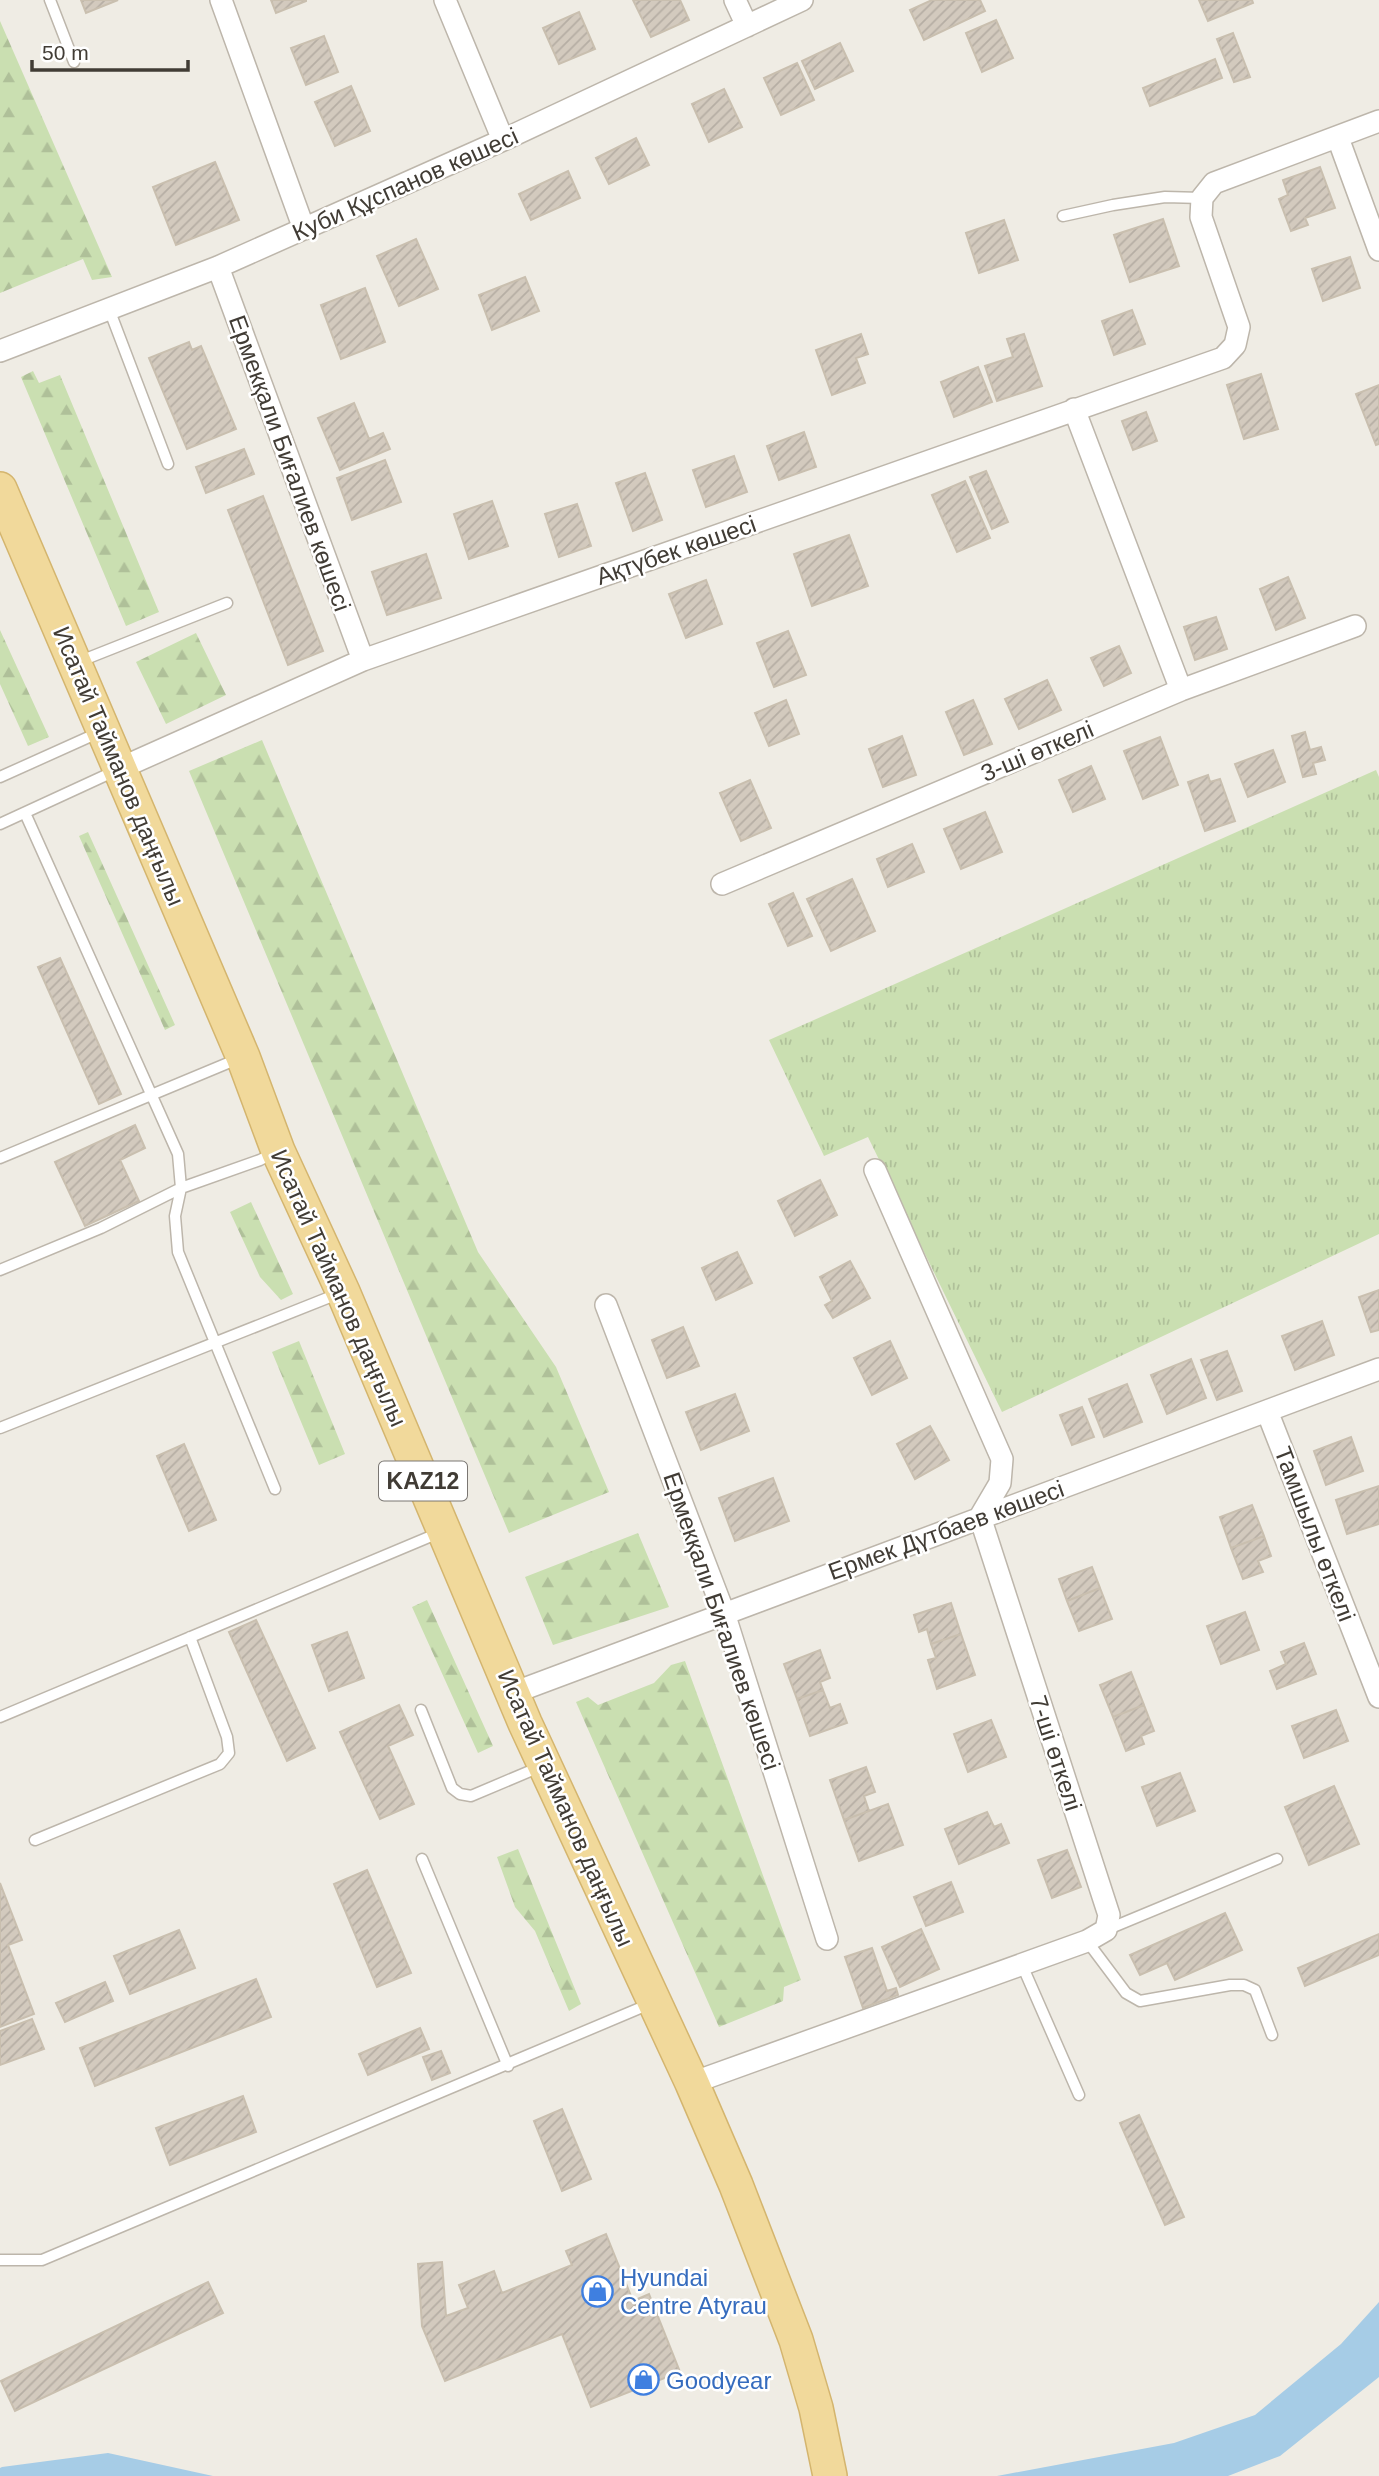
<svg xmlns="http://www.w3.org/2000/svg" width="1379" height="2476" font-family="Helvetica,sans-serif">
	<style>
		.grass { fill: url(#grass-tufts) }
		.forest { fill: url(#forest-firs) }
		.water { fill: #a6cce6 }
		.building { fill: url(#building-hatch); stroke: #c9bfaf; stroke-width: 2 }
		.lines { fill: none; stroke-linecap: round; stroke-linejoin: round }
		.service-casing { stroke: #bdb6ab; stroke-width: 13 }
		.minor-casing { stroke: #bdb6ab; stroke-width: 24 }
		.primary-casing { stroke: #d4b56e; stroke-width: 36 }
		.service { stroke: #fff; stroke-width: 10 }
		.minor { stroke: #fff; stroke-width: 21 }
		.primary { stroke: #f1d99b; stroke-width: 33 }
		.labels { text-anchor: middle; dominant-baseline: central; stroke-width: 5; stroke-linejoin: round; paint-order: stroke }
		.shield { fill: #fff; stroke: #7a7672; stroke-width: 2 }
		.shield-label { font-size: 23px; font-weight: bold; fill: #413c35 }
		.street-label { font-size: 24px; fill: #413c35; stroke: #fff }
		.shop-label { font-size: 24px; fill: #366cbe; stroke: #fff; text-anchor: start }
	</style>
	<defs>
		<pattern id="grass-tufts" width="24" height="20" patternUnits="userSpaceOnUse" patternTransform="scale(1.75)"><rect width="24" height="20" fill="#cadfb1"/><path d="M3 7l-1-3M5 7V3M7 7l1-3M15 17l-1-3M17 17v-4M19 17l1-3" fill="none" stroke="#afc099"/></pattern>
		<pattern id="forest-firs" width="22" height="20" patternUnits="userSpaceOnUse" patternTransform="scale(1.75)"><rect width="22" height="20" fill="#cadfb1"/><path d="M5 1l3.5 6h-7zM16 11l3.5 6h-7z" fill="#afc099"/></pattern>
		<pattern id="building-hatch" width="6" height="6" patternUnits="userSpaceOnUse" patternTransform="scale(1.75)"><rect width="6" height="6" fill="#d3cabe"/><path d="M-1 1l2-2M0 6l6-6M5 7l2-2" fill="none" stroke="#b6aea4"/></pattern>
	</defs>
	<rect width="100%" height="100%" fill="#efece4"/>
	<path class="grass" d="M1376,770L1379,777V1234L1002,1412L868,1137L824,1156L769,1040Z"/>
	<path class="forest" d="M0,22V21L112,277L92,280L83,259L0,293Z
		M33,371L39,383L60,375L159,612L126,626L21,377Z
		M0,630L49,737L28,746L0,684Z
		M196,633L226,695L166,724L136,662Z
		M262,740L478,1252L556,1367L609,1492L509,1533L189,771Z
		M88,832L175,1025L165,1030L79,836Z
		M251,1202L293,1294L281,1300L260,1277L230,1212Z
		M299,1341L345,1454L319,1465L272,1352Z
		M638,1533L669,1607L553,1645L525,1577Z
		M427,1600L493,1746L478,1753L412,1607Z
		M685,1661L801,1980L784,1987L783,2001L719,2027L576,1702L588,1697L598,1705L654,1683L671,1665Z
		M518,1849L581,2004L569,2011L535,1931L515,1907L497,1857Z"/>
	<path class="water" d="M1379,2302V2377L1280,2456L1228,2476H997L1174,2443L1255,2415L1341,2344Z
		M108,2453L213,2476H0V2468L2,2467Z"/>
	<path class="building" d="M81,0H118L86,13Z
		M271,0H306V1L276,13Z
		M633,0H680L689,20L651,37Z
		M932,0H980L985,11L924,40L910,10Z
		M1199,0H1252L1253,3L1208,21Z
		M579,12L595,49L559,64L543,28Z
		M996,20L1013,58L982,72L966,33Z
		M1233,33L1250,77L1234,82L1217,39Z
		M324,36L338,72L306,85L291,48Z
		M840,43L853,71L815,89L802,61Z
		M1215,59L1222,78L1150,106L1143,88Z
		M797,63L814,100L781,115L764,78Z
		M351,86L370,131L335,146L315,102Z
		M724,89L742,127L709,142L692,104Z
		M636,138L649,165L609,184L596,158Z
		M215,162L239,220L176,245L153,187Z
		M1320,167L1335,208L1305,218L1308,225L1291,231L1279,199L1288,195L1283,180Z
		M568,171L580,198L531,220L519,194Z
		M1163,219L1179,266L1130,282L1114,235Z
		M1004,220L1018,260L979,273L966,233Z
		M416,239L438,289L399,306L377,256Z
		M1350,257L1360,288L1323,301L1312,269Z
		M525,277L539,311L492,330L479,295Z
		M365,288L385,342L341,359L321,305Z
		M1132,310L1145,344L1114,355L1102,321Z
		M861,334L868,354L856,358L865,383L832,395L816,350Z
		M1024,334L1042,386L997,401L985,366L1013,357L1007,339Z
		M189,342L192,350L201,346L236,429L187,449L149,358Z
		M978,367L992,402L954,417L941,382Z
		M1261,374L1278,429L1244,439L1227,385Z
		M1379,385V444L1376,445L1356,394Z
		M354,403L369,439L383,433L390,449L340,470L318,418Z
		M1146,412L1157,441L1133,450L1122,421Z
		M804,432L816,467L779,480L767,446Z
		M244,449L254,474L206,493L196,467Z
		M734,456L747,492L706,507L693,470Z
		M385,460L401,502L352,520L337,478Z
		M986,471L1008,522L992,529L970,477Z
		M645,473L662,520L633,531L616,483Z
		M965,481L990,538L957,552L932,495Z
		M263,496L323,651L288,665L228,510Z
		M492,501L508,546L469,559L454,514Z
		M577,504L591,546L559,557L545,514Z
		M849,535L868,586L812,606L794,554Z
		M426,554L441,598L387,615L372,572Z
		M1288,577L1305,618L1276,630L1260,589Z
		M706,580L722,624L686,638L669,594Z
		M1216,617L1227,649L1195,660L1184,627Z
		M788,631L806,675L774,687L757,643Z
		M1119,646L1131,673L1104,686L1091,658Z
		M1047,680L1061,710L1019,729L1005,699Z
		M786,700L799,734L769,746L755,713Z
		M973,700L992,744L964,755L946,712Z
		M1305,732L1310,750L1321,747L1325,760L1313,763L1316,774L1303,777L1292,736Z
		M902,736L916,775L883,787L869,749Z
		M1160,737L1178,785L1143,799L1124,751Z
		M1273,750L1285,782L1248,797L1235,764Z
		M1091,766L1105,799L1073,812L1059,780Z
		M1208,775L1210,782L1220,779L1235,821L1205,831L1188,782Z
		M750,780L771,828L741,841L720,793Z
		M985,812L1002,852L961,869L944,829Z
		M912,844L924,872L888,887L877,859Z
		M852,879L875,931L831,951L807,899Z
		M793,893L812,936L788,946L769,904Z
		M60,958L121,1094L99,1104L38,967Z
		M135,1125L145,1148L120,1160L139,1201L85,1226L55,1162Z
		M820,1180L837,1215L795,1236L778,1201Z
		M737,1252L752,1283L716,1300L702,1268Z
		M850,1261L870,1298L833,1318L825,1305L832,1301L820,1277Z
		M1379,1290V1330L1371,1332L1359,1297Z
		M1322,1321L1334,1355L1295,1370L1282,1336Z
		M683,1327L699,1366L667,1378L652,1340Z
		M890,1341L907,1378L872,1395L854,1358Z
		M1227,1351L1242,1391L1217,1400L1201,1360Z
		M1191,1359L1206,1398L1167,1414L1151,1375Z
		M1127,1384L1142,1422L1104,1437L1089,1399Z
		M735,1394L749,1431L701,1450L686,1412Z
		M1082,1407L1094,1437L1072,1445L1060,1415Z
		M930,1426L949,1460L915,1479L897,1444Z
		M1351,1437L1363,1471L1326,1485L1314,1451Z
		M184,1444L216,1520L189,1531L157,1456Z
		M773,1478L789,1521L735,1541L719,1498Z
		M1379,1486V1524L1347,1534L1336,1500Z
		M1252,1505L1264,1536L1231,1548L1220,1517Z
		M1264,1536L1271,1556L1258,1561L1263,1572L1243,1579L1231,1548Z
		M1092,1567L1100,1588L1067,1601L1059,1579Z
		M1100,1588L1112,1619L1079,1631L1067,1601Z
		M951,1603L961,1634L931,1644L927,1629L919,1632L914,1615Z
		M1245,1612L1259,1650L1221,1664L1207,1626Z
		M256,1620L315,1748L287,1761L229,1632Z
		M347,1632L364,1678L329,1691L312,1645Z
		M961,1634L975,1675L937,1689L928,1660L936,1658L931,1644Z
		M1304,1643L1316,1674L1277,1689L1270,1671L1286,1664L1281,1652Z
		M820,1650L830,1678L820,1682L823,1690L797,1699L784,1664Z
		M1131,1672L1144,1705L1113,1717L1100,1685Z
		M823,1690L830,1708L840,1704L847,1723L810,1736L797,1699Z
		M399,1705L413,1735L388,1746L414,1804L380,1819L340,1732Z
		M1144,1705L1154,1731L1141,1736L1144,1744L1126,1751L1113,1717Z
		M1336,1710L1348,1741L1304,1758L1292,1726Z
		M991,1720L1006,1757L968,1772L954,1734Z
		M866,1767L875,1792L864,1796L869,1811L844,1820L830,1780Z
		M1180,1773L1195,1811L1157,1826L1142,1787Z
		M1334,1786L1359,1844L1309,1865L1285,1807Z
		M888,1804L903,1845L859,1861L844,1820Z
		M987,1812L994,1827L1001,1824L1009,1843L959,1864L945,1829Z
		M1067,1850L1081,1887L1052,1898L1038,1860Z
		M367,1870L411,1973L377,1987L334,1884Z
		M951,1882L963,1912L926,1926L914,1897Z
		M0,1883L22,1940L8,1945L34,2014L0,2027Z
		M1225,1913L1242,1950L1175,1980L1167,1963L1140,1975L1130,1955Z
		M921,1929L939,1969L900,1987L882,1947Z
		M179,1930L195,1968L130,1994L114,1956Z
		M1379,1934V1955L1305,1986L1298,1968Z
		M872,1948L887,1991L896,1988L898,1995L863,2008L845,1957Z
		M256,1979L271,2017L95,2086L80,2048Z
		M105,1982L113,2001L65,2022L56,2003Z
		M32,2019L44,2049L0,2065V2031Z
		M420,2028L429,2049L368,2075L359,2054Z
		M441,2051L450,2073L432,2080L423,2057Z
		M243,2096L256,2132L170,2165L156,2128Z
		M562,2109L591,2179L562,2191L534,2121Z
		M1139,2115L1184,2217L1165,2225L1120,2123Z
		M606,2234L633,2301L649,2294L680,2372L591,2407L562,2334L445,2381L422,2326L418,2264L442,2262L446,2316L468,2308L459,2285L494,2271L502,2293L572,2265L566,2251Z
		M208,2282L223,2313L15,2411L1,2381Z"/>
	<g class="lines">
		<defs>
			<path id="service" d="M50,0L74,62
				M1063,216L1113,205L1165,197L1202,198
				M109,309L168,464
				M78,662L227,603
				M0,777L100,732
				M25,813L178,1154L181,1188L175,1216L178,1252L275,1489
				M0,824L115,771
				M0,1158L240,1058
				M0,1270L101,1228L181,1188L260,1160L276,1152
				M0,1428L340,1293
				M421,1710L452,1788L460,1794L471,1796L542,1766
				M0,1717L441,1532
				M35,1840L220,1764L229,1753L227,1737L190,1637
				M422,1859L508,2066
				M1106,1930L1277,1859
				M1087,1941L1126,1993L1140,2001L1230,1985H1244L1255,1990L1272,2035
				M1022,1965L1079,2095
				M0,2260H42L652,2003"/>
			<path id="minor" d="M221,0L304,229
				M445,0L503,140
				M735,0L747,26
				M1338,138L1379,250
				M218,267L363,660
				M0,351L218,267L503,140L802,0
				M1074,409L1181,690
				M121,768L363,660L1223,358L1235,345L1239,327L1201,217L1202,198L1214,183L1379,121
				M722,884L1181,690L1355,626
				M606,1305L724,1613L827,1939
				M1267,1411L1379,1697
				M513,1693L1379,1369
				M692,2083L1087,1941L1106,1930L1109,1915L980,1517L1000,1483L1002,1459L875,1170"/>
			<path id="primary" d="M0,489L243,1057L278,1151L343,1292L525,1723L692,2083L736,2185L796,2340L816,2408L830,2476"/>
		</defs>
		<use href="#service" class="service-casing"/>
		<use href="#minor" class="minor-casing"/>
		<use href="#primary" class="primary-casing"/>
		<use href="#service" class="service"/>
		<use href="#minor" class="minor"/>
		<use href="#primary" class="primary"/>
	</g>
	<defs>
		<symbol id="shop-ring" viewBox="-11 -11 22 22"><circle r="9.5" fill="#fff" stroke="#3f7fe0" stroke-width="1.5"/><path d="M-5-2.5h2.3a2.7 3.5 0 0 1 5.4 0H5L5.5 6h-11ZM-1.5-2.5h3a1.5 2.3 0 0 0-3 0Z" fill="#3f7fe0"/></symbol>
	</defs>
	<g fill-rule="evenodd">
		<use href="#shop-ring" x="580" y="2274" width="35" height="35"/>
		<use href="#shop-ring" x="626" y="2362" width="35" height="35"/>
	</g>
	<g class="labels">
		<rect class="shield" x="379" y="1461.5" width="88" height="39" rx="5"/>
		<g class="shield-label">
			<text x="423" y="1481">KAZ12</text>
		</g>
		<g class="street-label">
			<text transform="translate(405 184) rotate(-24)">Куби Құспанов көшесi</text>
			<text transform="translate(290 463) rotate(70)">Ермекқали Биғалиев көшесі</text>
			<text transform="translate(676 550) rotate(-19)">Ақтүбек көшесi</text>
			<text transform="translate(1037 751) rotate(-23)">3-шi өткелi</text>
			<text transform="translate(119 766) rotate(67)">Исатай Тайманов даңғылы</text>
			<text transform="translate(339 1288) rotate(66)">Исатай Тайманов даңғылы</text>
			<text transform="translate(946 1530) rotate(-20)">Ермек Дүтбаев көшесi</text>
			<text transform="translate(1315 1534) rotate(69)">Тамшылы өткелі</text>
			<text transform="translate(722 1621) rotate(71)">Ермекқали Биғалиев көшесі</text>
			<text transform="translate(1056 1753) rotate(72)">7-шi өткелi</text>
			<text transform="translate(566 1808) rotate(66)">Исатай Тайманов даңғылы</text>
		</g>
		<g class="shop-label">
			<text x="620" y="2277">Hyundai<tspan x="620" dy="28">Centre Atyrau</tspan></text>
			<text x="666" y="2380">Goodyear</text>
		</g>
	</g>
	<path d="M32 60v10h156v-10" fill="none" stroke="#413c35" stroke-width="3.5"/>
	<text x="42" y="60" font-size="21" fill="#413c35" stroke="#ffffff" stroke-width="5" paint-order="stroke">50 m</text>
</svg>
